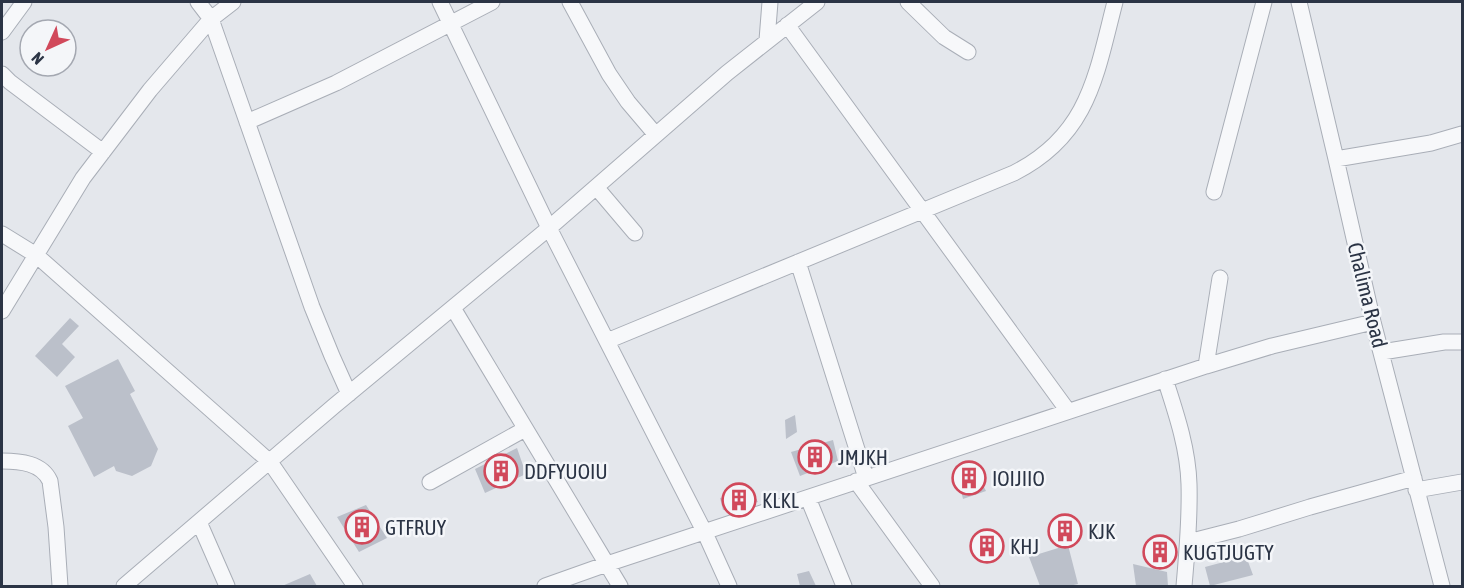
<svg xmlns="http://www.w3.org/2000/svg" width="1464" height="588" font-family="'Asap Condensed',sans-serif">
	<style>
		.building { fill: #bbc0ca }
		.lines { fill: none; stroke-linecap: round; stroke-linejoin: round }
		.minor-casing { stroke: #a9aeb7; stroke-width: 17 }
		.minor { stroke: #f7f8fa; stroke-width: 15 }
		.labels { text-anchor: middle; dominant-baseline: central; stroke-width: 5; stroke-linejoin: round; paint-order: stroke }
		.street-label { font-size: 21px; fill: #2b3445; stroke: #f4f6f9 }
		.poi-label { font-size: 21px; fill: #2b3445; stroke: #f4f6f9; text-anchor: start }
	</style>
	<rect width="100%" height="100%" fill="#e4e7ec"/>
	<path class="building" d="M70,318L79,326L62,344L75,357L57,377L35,356Z
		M118,359L135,391L130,394L158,449L151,466L132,476L116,471L114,466L94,477L68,426L83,418L65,386Z
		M795,415L797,432L786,439L785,420Z
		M833,440L838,461L800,476L791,452Z
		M517,448L526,474L485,493L475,469Z
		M971,462L986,491L963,499L955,466Z
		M749,488L758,502L723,510L720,498Z
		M366,505L387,538L359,552L337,517Z
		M1073,518L1076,533L1057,542L1054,528Z
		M991,532L1002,556L985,563L973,536Z
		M1169,539L1173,563L1151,564L1148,540Z
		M1068,545L1078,584L1069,586H1040L1029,557Z
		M1246,556L1253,575L1210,586L1205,567Z
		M1133,564L1167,572L1168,586H1136Z
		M809,571L816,586H800L797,574Z
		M310,574L317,586H282Z"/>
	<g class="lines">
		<defs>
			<path id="minor" d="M198,2L211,19L312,307L332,356L349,394
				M440,2L549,228L705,533L729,586
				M570,2L609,74L628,102L656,135
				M908,2L944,37L968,52
				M1299,2L1336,159L1373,322L1442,586
				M787,25L1068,411
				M2,32L24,2
				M767,40L770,2
				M2,74L10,82L103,152
				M247,122L336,83L492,2
				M1336,159L1431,143L1462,134
				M596,187L635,233
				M1214,192L1264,2
				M2,234L36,255L270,462L355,586
				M798,262L866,478
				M453,308L620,586
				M2,311L83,178L150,90L211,19L233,2
				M607,341L1014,173C1089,135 1096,75 1115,2
				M1382,352L1444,342H1462
				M1206,366L1220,278
				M1165,379C1176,413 1188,448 1189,484C1190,518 1187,553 1184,586
				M2,461C20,461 42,463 50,481L56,527L60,586
				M856,481L932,586
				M430,482L525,429
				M1416,490L1462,482
				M808,498L844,586
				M199,522L227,586
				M1188,542L1239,529L1310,507L1414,478
				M124,586L334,406L549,228L727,73L817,2
				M545,586L607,564L1206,366L1272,346L1373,322"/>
		</defs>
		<use href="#minor" class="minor-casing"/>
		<use href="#minor" class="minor"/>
	</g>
	<defs>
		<symbol id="building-ring" viewBox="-11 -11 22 22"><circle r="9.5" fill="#f4f6f9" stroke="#d1495b" stroke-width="1.5"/><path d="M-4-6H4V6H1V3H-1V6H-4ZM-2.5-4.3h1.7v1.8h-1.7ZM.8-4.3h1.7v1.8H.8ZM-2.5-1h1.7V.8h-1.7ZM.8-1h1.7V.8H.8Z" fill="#d1495b"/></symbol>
	</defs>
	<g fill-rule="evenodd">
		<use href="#building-ring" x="796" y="438" width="38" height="38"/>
		<use href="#building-ring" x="482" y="452" width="38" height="38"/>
		<use href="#building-ring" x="950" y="459" width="38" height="38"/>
		<use href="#building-ring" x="720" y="481" width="38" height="38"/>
		<use href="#building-ring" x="343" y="508" width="38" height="38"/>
		<use href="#building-ring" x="1046" y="512" width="38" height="38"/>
		<use href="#building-ring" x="968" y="527" width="38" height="38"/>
		<use href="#building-ring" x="1141" y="533" width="38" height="38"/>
	</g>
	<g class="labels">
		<g class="street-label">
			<text transform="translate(1368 295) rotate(76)">Chalima Road</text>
		</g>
		<g class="poi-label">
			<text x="838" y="457">JMJKH</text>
			<text x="524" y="471">DDFYUOIU</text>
			<text x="992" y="478">IOIJIIO</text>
			<text x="762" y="500">KLKL</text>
			<text x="385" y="527">GTFRUY</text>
			<text x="1088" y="531">KJK</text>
			<text x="1010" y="546">KHJ</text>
			<text x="1183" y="552">KUGTJUGTY</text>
		</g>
	</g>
	<rect width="1464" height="588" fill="none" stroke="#2b3445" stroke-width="6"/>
	<g transform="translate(48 48) rotate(225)"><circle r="28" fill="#f4f6f9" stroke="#a4a8b1" stroke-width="1.5"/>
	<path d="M0-4.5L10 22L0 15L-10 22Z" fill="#d1495b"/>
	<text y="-9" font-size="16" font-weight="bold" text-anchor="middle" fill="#2b3445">N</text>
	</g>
</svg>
